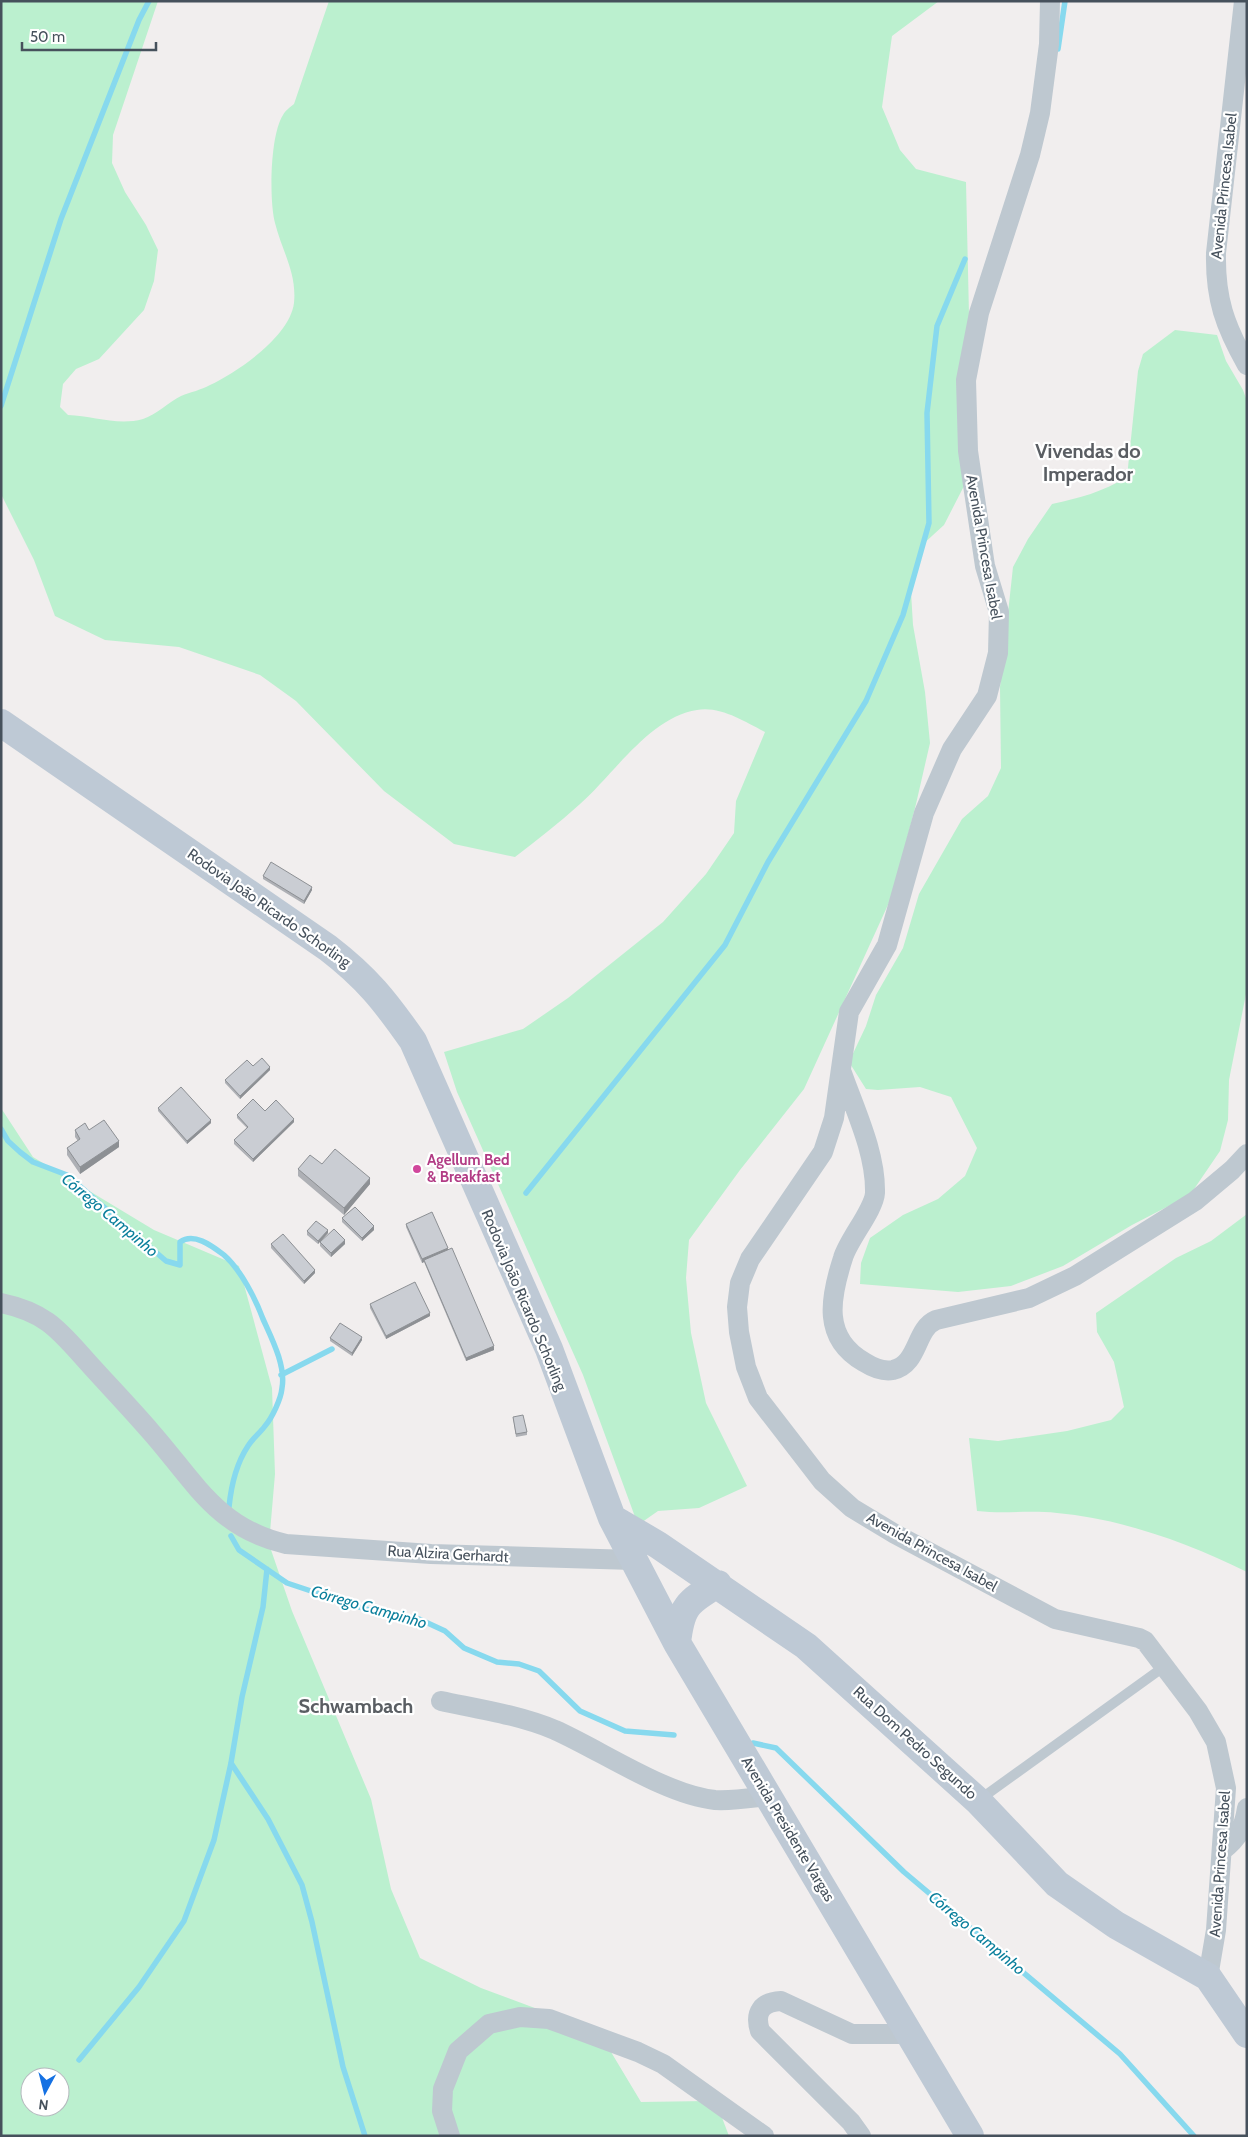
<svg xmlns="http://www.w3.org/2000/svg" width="1248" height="2137" font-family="Cabin,sans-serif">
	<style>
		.green { fill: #bbf0cf; fill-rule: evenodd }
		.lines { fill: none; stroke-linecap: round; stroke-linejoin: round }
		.stream { stroke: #87d9ee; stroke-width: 5.5 }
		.lane { stroke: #bec8d0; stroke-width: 10 }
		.street { stroke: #bec8d0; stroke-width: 20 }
		.secondary { stroke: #bec9d5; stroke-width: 28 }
		.wall { fill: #aeb0b5 }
		.shaded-wall { fill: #8d9094 }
		.building { fill: #cacdd3; stroke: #8d9094 }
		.hotel-dot { fill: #d1479c; stroke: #fff; stroke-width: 2 }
		.labels { text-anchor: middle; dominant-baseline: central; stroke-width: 4.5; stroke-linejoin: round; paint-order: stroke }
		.street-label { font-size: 15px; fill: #46515c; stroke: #fff }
		.hotel-label { font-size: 15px; font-weight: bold; fill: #b23c85; stroke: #fff; text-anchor: start }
		.water-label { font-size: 16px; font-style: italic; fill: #0a7f9c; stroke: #fff }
		.district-label { font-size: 20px; font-weight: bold; fill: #5a5e63; stroke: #fff }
	</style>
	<rect width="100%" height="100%" fill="#f1eeee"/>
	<path class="green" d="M1,1H158L113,135L112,163L125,192L146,225L158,250L154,281L144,310L99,359L76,369L63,384L60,407L68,415C93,416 118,426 143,419C156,415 169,402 181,396C191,392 201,390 210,385C238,372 290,336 294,303C297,273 282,251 275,223C269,200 270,135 283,115C285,111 290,107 294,104L329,1H939L892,36L882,107L900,150L916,169L966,182L969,315L964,486L944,525L921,546L911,592L913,625L925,692L930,743L916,804L892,896L804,1089L740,1170L689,1240L686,1278L691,1333L706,1403L747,1486L699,1508L658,1511L638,1525L583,1375L457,1092L444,1052L523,1029L568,998L663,922L706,874L734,833L736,801L765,732C745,722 721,706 697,710C650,717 614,774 580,804C559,823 537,840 515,857L454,844L384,791L296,701L260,675L179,647L105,640L55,616L34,560L1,494Z
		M1175,330L1217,335L1226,361L1243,390L1247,401V989L1229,1080L1228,1120L1220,1151L1190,1195L1132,1225L1063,1266L1011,1286L958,1292L860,1284L861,1263L870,1238L903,1215L938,1199L965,1176L977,1148L951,1097L920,1087L878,1090L866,1089L849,1062L866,1026L876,995L903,948L919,894L962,819L988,796L1001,768L1000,687L1013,567L1028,539L1052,504C1080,498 1102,492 1127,477L1138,371L1143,354Z
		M1,1108L33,1157L154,1230L239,1266L272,1388L275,1474L269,1544L292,1611L371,1799L391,1889L420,1958L481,1988L599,2032L641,2102L707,2101L721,2115L729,2136H1ZM30,2077H60V2107H30Z
		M1247,1214V1572C1188,1543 1123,1519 1057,1513C1030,1510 1004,1514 977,1511L969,1438L998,1441L1067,1431L1111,1420L1124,1407L1114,1362L1097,1332L1096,1313L1176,1258L1211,1241Z"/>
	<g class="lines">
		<path class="stream" d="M1058,49L1065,1
			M1,406L61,219L139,20L149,1
			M1,1129L8,1141L20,1152L33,1162L67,1175L166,1261L180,1265V1242C194,1232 212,1246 224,1255C241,1270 255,1298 263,1319C272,1339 286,1366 282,1388C281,1399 272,1418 265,1426C260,1433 252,1439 248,1446C236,1464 231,1487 229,1507
			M526,1193L725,945L768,862L866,701L903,615L929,523L927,413L937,326L965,259
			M281,1375L332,1349
			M231,1536L239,1550L287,1583L365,1609L419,1619L445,1631L464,1648L497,1662L519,1664L539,1671L580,1711L625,1731L674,1735
			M753,1743L776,1748L904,1872L1120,2054L1194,2136
			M231,1763L268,1819L302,1885L312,1922L343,2067L365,2136
			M79,2060L139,1987L184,1921L214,1840L231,1763L242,1697L263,1607L267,1569"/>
		<path class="lane" d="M979,1800L1165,1666"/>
		<path class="street" d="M1050,1L1049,44L1040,113L1030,155L979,313L966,380L968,451L985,566L999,612L998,653L987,696L952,749L924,813L887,945L849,1012L834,1118L823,1152L750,1259L740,1283L737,1307L739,1332L746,1367L758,1398L822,1481L852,1508L895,1534L1055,1619L1139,1638L1145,1641L1198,1711L1216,1742L1226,1788L1216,1930L1208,1977
			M1244,1L1216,253C1215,299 1225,326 1247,365
			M842,1073C855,1110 876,1153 875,1193C874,1210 848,1240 843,1258C830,1298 822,1338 864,1362C872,1367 883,1372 893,1370C919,1364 915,1329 936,1320L1029,1298L1075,1276L1195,1201L1232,1170L1247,1154
			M1,1303C49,1313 61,1333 92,1367C112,1389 132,1410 151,1432C195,1482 217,1528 286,1544L431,1554L633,1560
			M441,1701C479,1709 519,1715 555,1730C602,1751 666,1795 715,1800C733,1801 751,1798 768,1796
			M1223,1850C1238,1838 1244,1828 1247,1808
			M450,2136L442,2111L443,2089L458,2051L489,2024L520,2017L549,2019L638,2052L663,2064L764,2136
			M861,2136L851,2122L760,2031C754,2012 762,2002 781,2001L852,2034H910"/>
		<path class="secondary" d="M1,723L328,948C367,978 385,1001 413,1041L549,1349L612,1518L677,1643L970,2136
			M612,1518L658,1545L806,1646L978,1801L1057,1884L1116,1925L1208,1977L1247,2034
			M677,1643C681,1607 687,1602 718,1584"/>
	</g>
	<path class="wall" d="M263,876L312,890L304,904L263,879Z
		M253,1066L270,1070L240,1099L225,1083V1080Z
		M158,1108L211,1123L187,1144L158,1111Z
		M265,1111L294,1122L253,1162L234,1144V1140L247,1128L237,1118V1115Z
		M75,1130H89L119,1147L80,1174L67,1155V1148L78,1141L75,1137Z
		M322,1164L370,1184L344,1215L298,1176V1169Z
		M342,1218L374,1230L362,1241L342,1222Z
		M406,1224L448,1250L494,1350L466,1361L424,1262L422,1263L406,1227Z
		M307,1231L328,1233L318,1244L307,1235Z
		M320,1242L345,1244L331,1257L320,1246Z
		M271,1244L315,1273L304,1284L271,1248Z
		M370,1304L430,1316L386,1339L370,1308Z
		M330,1338L362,1340L352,1356L330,1341Z
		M513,1417L527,1432V1435L516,1437Z"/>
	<path class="shaded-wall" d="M312,887V890L304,904V901Z
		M270,1067V1070L240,1099V1096Z
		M294,1119V1122L253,1162V1159Z
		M211,1120V1123L187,1144V1141Z
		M119,1141V1147L80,1174V1167Z
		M370,1178V1184L344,1215V1208Z
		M374,1226V1230L362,1241V1238Z
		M328,1230V1233L318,1244V1241Z
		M345,1240V1244L331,1257V1253Z
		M448,1248V1251L424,1260V1262L422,1263V1259Z
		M315,1270V1273L304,1284V1281Z
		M430,1313V1316L386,1339V1336Z
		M362,1337V1340L352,1356V1353Z
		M494,1346V1350L466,1361V1358Z"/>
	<path class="building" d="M271,862L312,887L304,901L263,876Z
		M262,1058L270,1067L240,1096L225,1080L247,1060L253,1066Z
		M181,1087L211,1120L187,1141L158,1108Z
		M253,1099L265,1111L276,1100L294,1119L253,1159L234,1140L248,1127L237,1115Z
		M104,1120L119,1141L80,1167L67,1148L80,1139L75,1130L85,1123L89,1130Z
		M335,1149L370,1178L344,1208L298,1169L310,1155L322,1164Z
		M355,1207L374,1226L362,1238L342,1218Z
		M432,1212L448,1248L422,1259L406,1224Z
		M316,1221L328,1230L318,1241L307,1231Z
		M334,1229L345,1240L331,1253L320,1242Z
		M283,1234L315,1270L304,1281L271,1244Z
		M452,1248L494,1346L466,1358L424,1260Z
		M415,1282L430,1313L386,1336L370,1304Z
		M340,1323L362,1337L352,1353L330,1338Z
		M523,1415L527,1432L516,1434L513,1417Z"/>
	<circle class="hotel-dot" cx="417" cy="1169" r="5"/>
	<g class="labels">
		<g class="street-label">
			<text transform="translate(1224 186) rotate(-84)">Avenida Princesa Isabel</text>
			<text transform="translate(984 547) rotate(80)">Avenida Princesa Isabel</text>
			<text transform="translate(269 908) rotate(35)">Rodovia João Ricardo Schorling</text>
			<text transform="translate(524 1300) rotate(67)">Rodovia João Ricardo Schorling</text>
			<text transform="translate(932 1552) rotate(29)">Avenida Princesa Isabel</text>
			<text transform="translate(448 1554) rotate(3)">Rua Alzira Gerhardt</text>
			<text transform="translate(915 1743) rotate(42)">Rua Dom Pedro Segundo</text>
			<text transform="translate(788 1829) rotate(59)">Avenida Presidente Vargas</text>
			<text transform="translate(1220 1864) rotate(-86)">Avenida Princesa Isabel</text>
		</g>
		<g class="hotel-label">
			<text x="427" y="1160">Agellum Bed<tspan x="427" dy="17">&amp; Breakfast</tspan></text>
		</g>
		<g class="water-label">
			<text transform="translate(110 1215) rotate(40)">Córrego Campinho</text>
			<text transform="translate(369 1607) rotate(16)">Córrego Campinho</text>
			<text transform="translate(977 1933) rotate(40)">Córrego Campinho</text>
		</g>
		<g class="district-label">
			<text x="1088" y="451">Vivendas do<tspan x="1088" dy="23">Imperador</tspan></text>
			<text x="356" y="1706">Schwambach</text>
		</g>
	</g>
	<rect width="1248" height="2137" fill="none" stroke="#46515c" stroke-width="5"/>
	<g transform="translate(45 2092) rotate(187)"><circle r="24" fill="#ffffff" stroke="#b5b9be"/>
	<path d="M0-4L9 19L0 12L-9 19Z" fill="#1571e3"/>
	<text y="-8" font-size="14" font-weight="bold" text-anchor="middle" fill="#46515c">N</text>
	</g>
	<path d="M22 42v8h134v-8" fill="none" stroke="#46515c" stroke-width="2.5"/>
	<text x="30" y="42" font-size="15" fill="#46515c" stroke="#ffffff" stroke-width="4" paint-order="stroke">50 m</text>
</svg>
